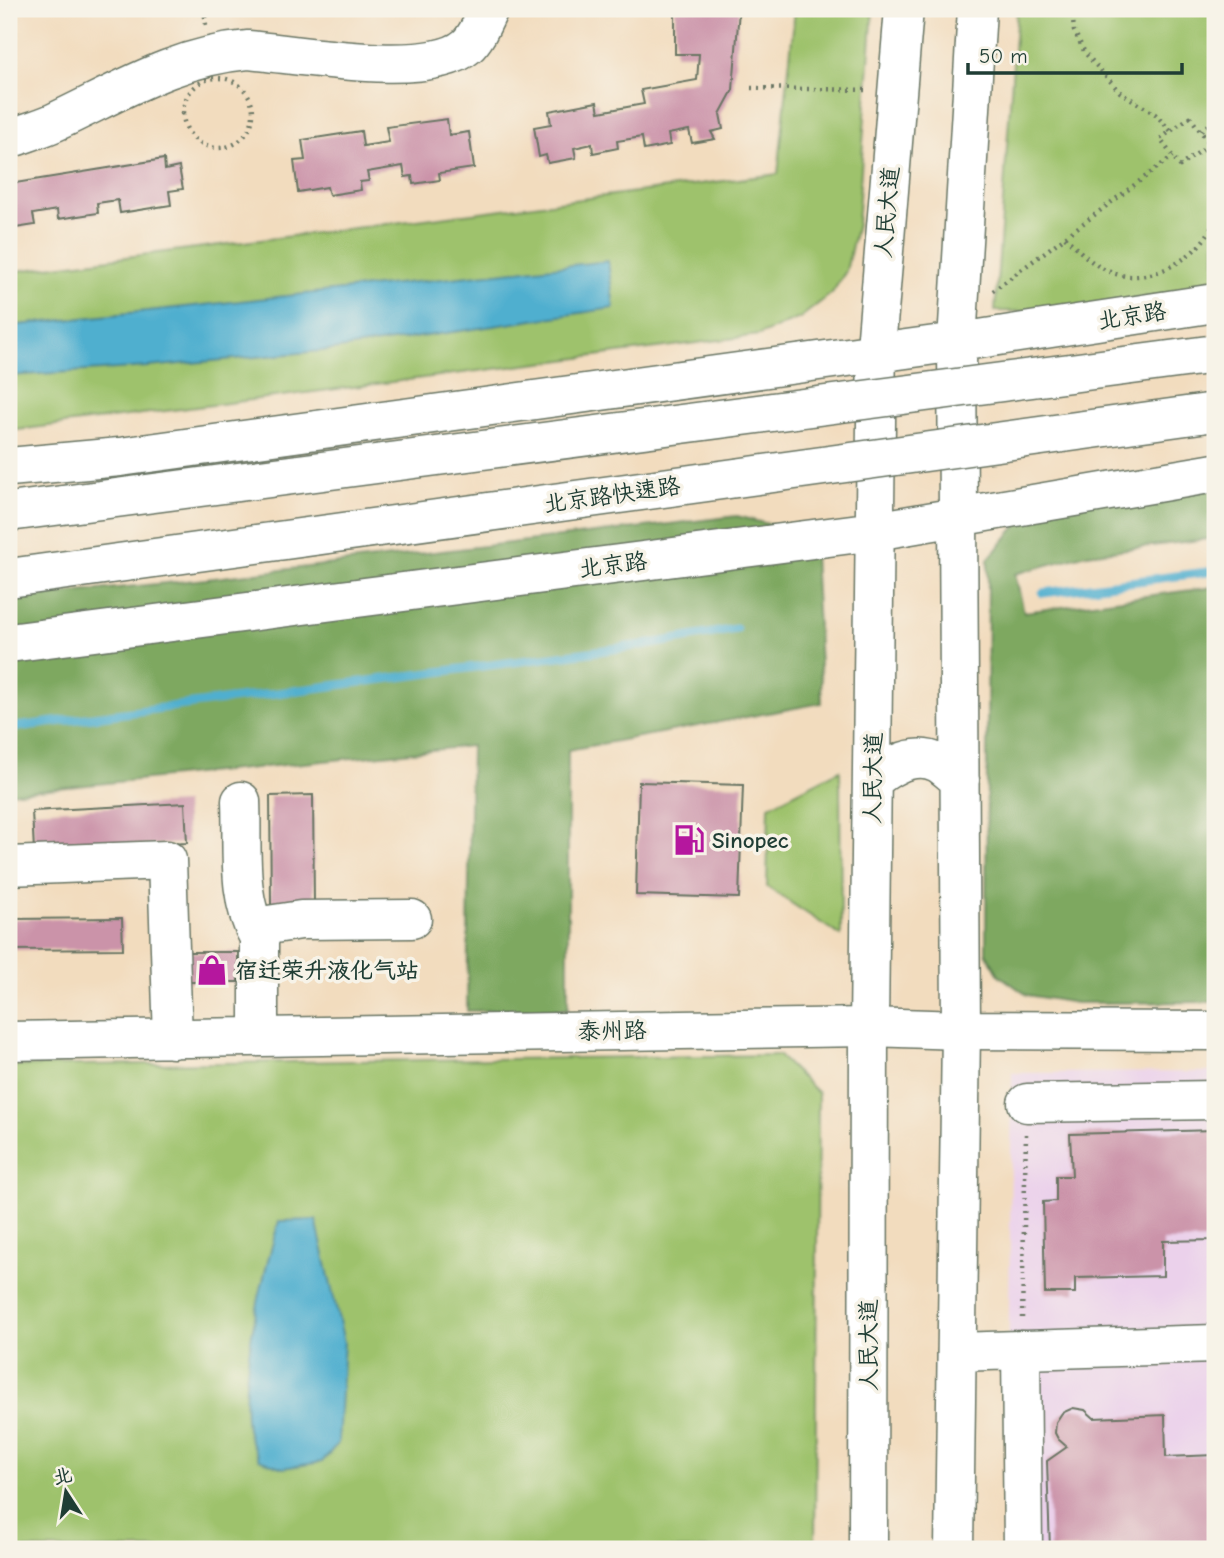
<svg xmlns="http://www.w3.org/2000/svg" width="1224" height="1558" font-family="'Comic Neue','LXGW WenKai TC',sans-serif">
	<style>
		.built { fill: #ebd1eb }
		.green { fill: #9ec26c; stroke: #5e8050; stroke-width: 2 }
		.forest { fill: #7ea860; stroke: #4e724a; stroke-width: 2 }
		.water { fill: #50afcf; stroke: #387682; stroke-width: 2 }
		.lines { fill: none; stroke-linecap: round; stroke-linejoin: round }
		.stream { stroke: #50afcf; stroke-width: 9 }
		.building { fill: #cb93a9 }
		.minor-casing { stroke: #697564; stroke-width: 41 }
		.major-casing { stroke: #697564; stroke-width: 41 }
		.path { stroke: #697564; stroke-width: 4.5; stroke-dasharray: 2 5; stroke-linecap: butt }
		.minor { stroke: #fff; stroke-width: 38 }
		.major { stroke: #fff; stroke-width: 38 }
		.highway-bridge-casing { stroke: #697564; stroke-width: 41; stroke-linecap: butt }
		.highway-bridge { stroke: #fff; stroke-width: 38 }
		.labels { text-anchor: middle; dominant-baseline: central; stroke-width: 7; stroke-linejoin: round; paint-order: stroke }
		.street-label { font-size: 23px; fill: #1f3d34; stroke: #f7f3e8 }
		.poi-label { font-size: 23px; font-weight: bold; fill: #1f3d34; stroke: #f7f3e8; text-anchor: start }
	</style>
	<rect width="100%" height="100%" fill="#f7f3e8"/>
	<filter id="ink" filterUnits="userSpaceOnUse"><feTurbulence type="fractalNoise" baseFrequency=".0143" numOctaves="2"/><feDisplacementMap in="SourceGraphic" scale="14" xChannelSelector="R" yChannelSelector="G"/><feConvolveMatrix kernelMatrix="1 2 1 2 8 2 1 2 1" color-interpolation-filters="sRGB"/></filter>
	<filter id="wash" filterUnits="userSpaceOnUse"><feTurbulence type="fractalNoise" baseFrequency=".00686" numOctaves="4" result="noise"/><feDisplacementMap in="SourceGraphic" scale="28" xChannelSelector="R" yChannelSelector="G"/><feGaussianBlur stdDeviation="1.57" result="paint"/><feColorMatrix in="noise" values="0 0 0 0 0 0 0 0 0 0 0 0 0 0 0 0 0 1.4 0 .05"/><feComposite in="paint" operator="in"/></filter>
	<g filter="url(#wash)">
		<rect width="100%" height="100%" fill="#f2dcbe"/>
		<path class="built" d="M1215,1072V1549H1006L1012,1073Z"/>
		<path class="green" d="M795,9H873L857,224L846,271L832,293L800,318L759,335L9,431V272L778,174Z
			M1017,9H1215V287L1052,312L995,311Z
			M840,770L841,936L767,887L769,806Z
			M778,1055L818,1093L815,1549H9V1066Z"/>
		<path class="forest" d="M1215,465V538L1087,554L1015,574L1024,612L1215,587V1002L1076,1003L1027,995L999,975L986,953L988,559L1025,516Z
			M737,516L791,530L814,555L822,703L568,750V1009L467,1011L471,746L9,793V599L206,579Z"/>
		<path class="water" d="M608,261L614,308L332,350L148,367L9,376V326Z
			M316,1220L344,1342L338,1443L322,1462L283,1468L259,1459C255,1450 249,1439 247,1429C239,1369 262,1279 279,1221Z"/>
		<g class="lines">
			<path class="stream" d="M1043,593L1215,571
				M9,728L651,644L736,629"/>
		</g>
		<g id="blocks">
			<path class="building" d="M675,9H739L733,90L720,114L723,129L711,132L715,139L692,143L689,130L668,134L670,145L644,150L642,137L617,141L618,148L593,153L592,144L574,148L576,158L548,163L546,155L539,157L534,127L551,124L549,111L597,102L599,112L644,104L641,90L697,80L699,54H675Z
				M447,119L449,135L469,132L474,168L439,173L440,180L413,184L412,176L405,177L403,166L367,172L369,181L360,182L361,190L329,195L327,187L298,192L294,161L305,160L302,140L361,131L363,146L389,142L386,127Z
				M164,159L165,170L179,167L183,189L169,191L171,205L120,213L118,200L97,203L98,213L58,219L57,210L33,214L35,225L9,229V184Z
				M639,782L743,785L739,898L636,895Z
				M313,795L314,904L271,905L270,796Z
				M185,803L187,843L34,851L32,811Z
				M122,918L123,949L9,950V919Z
				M188,952H238V982H188Z
				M1215,1130V1240L1163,1241V1276L1075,1278V1293H1045L1043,1202L1056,1201V1176H1072L1070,1134Z
				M1073,1408L1085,1410L1094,1418L1165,1415L1166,1457L1215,1455V1549H1050L1047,1461L1067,1447L1058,1439L1055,1433L1056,1422L1062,1413Z"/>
		</g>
	</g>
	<g filter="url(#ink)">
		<use href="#blocks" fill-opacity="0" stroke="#697564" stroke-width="2"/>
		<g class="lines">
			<defs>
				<path id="minor" d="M9,139C24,133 40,129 55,122C119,92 176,56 248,50C297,54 430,79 467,46C477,37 483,21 489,9
					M241,801C243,846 236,897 259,938
					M9,866L167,860L173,1039
					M259,1037V938L268,925L301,920L412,919
					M9,1041L869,1027L961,1030L1215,1031
					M1027,1103L1215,1100
					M1021,1350L1023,1549
					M957,1352L1215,1344"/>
				<path id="major" d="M9,467L120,457L979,339L1215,303
					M9,643L875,531L1215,473
					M873,780C890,766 914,751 938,763C945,767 953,775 960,780
					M868,1549L869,1027L877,336L904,9
					M954,1549L961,1030L957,342L977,9"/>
			</defs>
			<use href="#minor" class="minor-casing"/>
			<use href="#major" class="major-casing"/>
			<path class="path" d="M204,9L206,25
				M1072,9L1074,31L1085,53L1120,92L1155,114L1171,131
				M183 113a35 35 0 1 1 70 0a35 35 0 1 1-70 0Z
				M751,88L866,90
				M1190,117L1210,144L1180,166L1160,139Z
				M1201,131L1215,119
				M1210,144L1215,156
				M1065,237C1078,249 1091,264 1108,271C1147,289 1203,257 1215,219
				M993,291L1173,156
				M1022,1318L1026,1134"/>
			<use href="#minor" class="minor"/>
			<use href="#major" class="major"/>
			<defs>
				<path id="highway-bridge" d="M9,512L1208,355
					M9,578L1215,412"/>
			</defs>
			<use href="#highway-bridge" class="highway-bridge-casing"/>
			<use href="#highway-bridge" class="highway-bridge"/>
		</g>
	</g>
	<defs>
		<symbol id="fuel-bare" viewBox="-9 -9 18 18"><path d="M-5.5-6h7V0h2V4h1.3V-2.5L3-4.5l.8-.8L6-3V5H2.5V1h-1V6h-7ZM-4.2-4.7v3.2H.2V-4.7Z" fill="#b5179e" stroke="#f7f3e8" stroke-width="2.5" paint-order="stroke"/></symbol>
		<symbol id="shop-bare" viewBox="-9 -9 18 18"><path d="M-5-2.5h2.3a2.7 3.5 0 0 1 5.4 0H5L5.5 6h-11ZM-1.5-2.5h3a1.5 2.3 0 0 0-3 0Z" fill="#b5179e" stroke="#f7f3e8" stroke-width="2.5" paint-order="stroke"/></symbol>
	</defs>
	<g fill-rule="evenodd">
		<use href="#fuel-bare" x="667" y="818" width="44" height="44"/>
		<use href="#shop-bare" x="190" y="948" width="44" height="44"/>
	</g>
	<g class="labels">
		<g class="street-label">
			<text transform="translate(887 212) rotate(-85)">人民大道</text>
			<text transform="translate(1132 316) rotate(-9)">北京路</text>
			<text transform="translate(612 495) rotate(-8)">北京路快速路</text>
			<text transform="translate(613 565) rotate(-7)">北京路</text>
			<text transform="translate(873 778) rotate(-89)">人民大道</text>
			<text transform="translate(612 1031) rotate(-1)">泰州路</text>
			<text transform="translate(868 1345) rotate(-90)">人民大道</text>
		</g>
		<g class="poi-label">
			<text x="712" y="840">Sinopec</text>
			<text x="235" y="970">宿迁荣升液化气站</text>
		</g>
	</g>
	<rect width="1224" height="1558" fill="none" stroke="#f7f3e8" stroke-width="35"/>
	<g transform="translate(66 1492) rotate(348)" stroke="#f7f3e8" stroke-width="5" paint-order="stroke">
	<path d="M0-5L12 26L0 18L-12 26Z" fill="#1f3d34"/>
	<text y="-10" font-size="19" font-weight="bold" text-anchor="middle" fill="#1f3d34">北</text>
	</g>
	<path d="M968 63v10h214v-10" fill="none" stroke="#1f3d34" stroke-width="3.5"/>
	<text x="979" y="63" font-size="21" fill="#1f3d34" stroke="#f7f3e8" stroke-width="5" paint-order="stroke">50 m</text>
</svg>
